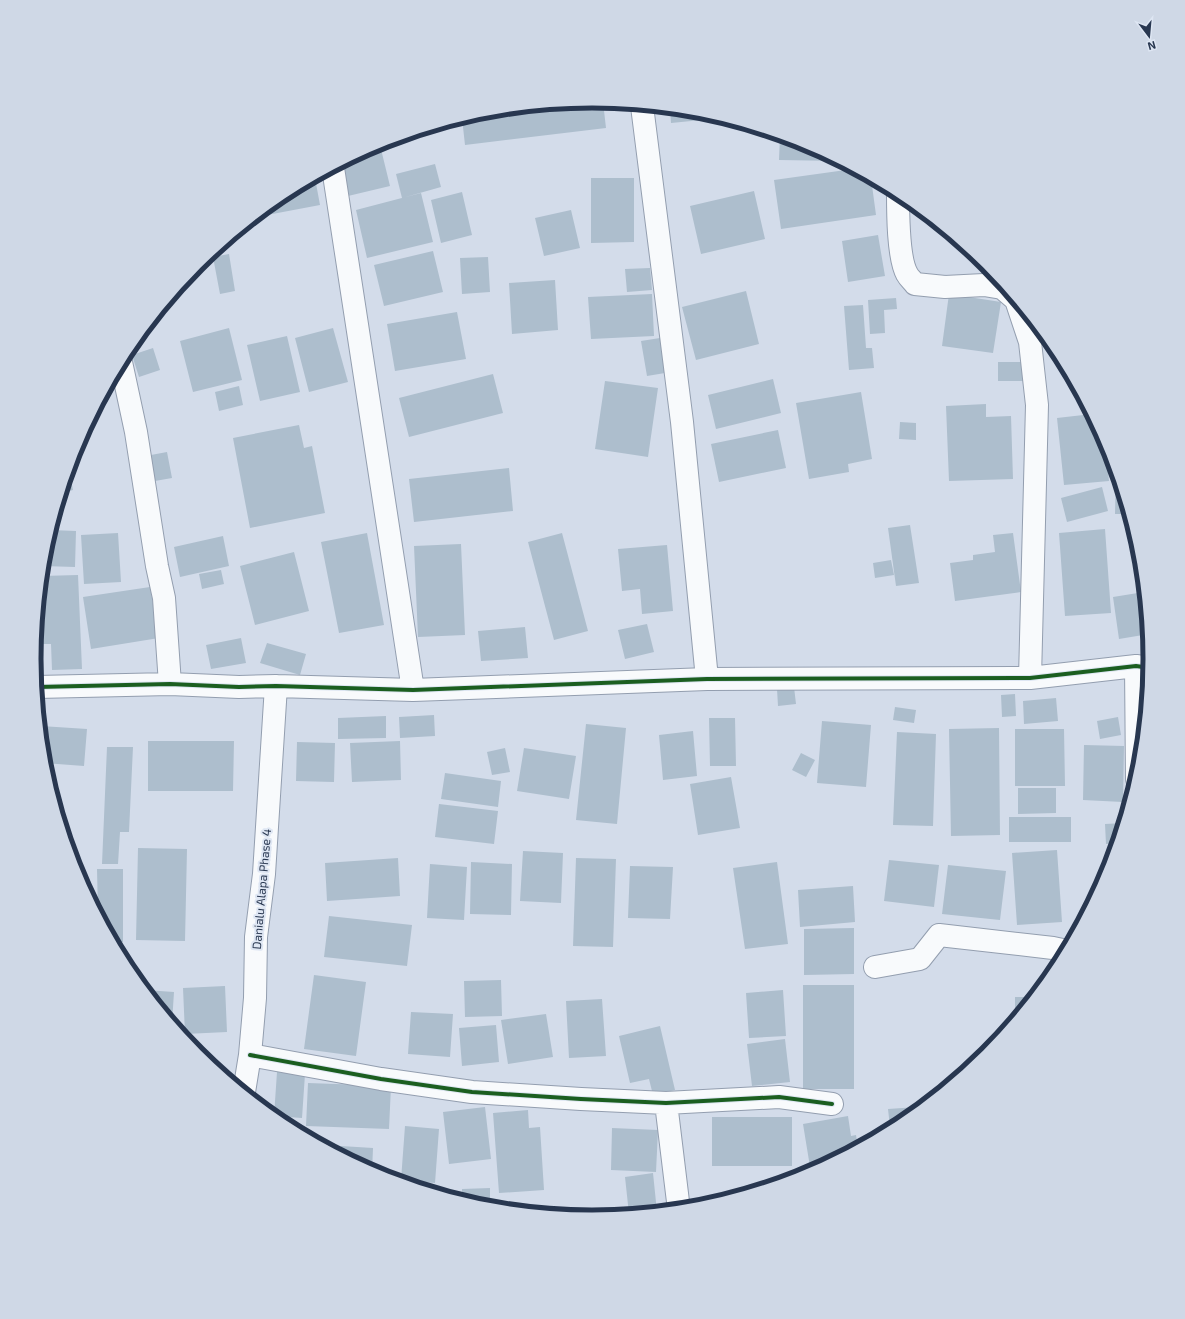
<svg xmlns="http://www.w3.org/2000/svg" width="1185" height="1319" font-family="'Exo 2',sans-serif">
	<style>
		.building { fill: #adbecd }
		.lines { fill: none; stroke-linecap: round; stroke-linejoin: round }
		.minor-casing { stroke: #939eaf; stroke-width: 24 }
		.minor { stroke: #f8fafc; stroke-width: 22 }
		.cycleway-casing { stroke: #dee6f3; stroke-width: 6 }
		.cycleway { stroke: #1b5e20; stroke-width: 4 }
		.labels { text-anchor: middle; dominant-baseline: central; stroke-width: 4; stroke-linejoin: round; paint-order: stroke }
		.street-label { font-size: 12px; fill: #283750; stroke: #dee6f3 }
		.rim { fill: none; stroke: #283750; stroke-width: 5 }
	</style>
	<rect width="100%" height="100%" fill="#d3dcea"/>
	<path class="building" d="M593,101L603,102L606,128L465,145L462,118L484,112Z
		M670,109L702,112L722,118L671,123Z
		M450,122L451,126L424,131V130Z
		M780,135L806,144L840,161L779,160Z
		M380,145L390,186L348,196L340,164L374,146Z
		M435,164L441,187L402,198L396,174Z
		M853,169L871,178L876,215L781,229L774,180Z
		M315,178L320,205L267,215L265,209L282,195Z
		M591,178H634V242L591,243Z
		M754,191L765,239L701,254L690,206Z
		M462,192L472,235L441,243L431,200Z
		M421,193L433,242L367,258L356,210Z
		M571,210L580,248L544,256L535,218Z
		M878,235L885,276L848,282L842,241Z
		M433,251L443,292L384,306L374,265Z
		M229,254L235,291L220,294L213,257Z
		M488,257L490,292L462,294L460,258Z
		M650,268L652,290L627,292L625,269Z
		M555,280L558,330L512,334L509,283Z
		M746,291L759,344L696,360L682,307Z
		M652,294L654,336L591,339L588,297Z
		M949,294L1001,302L993,353L942,346Z
		M896,298L897,309L884,310L885,333L870,334L868,300Z
		M863,305L866,348H872L874,368L849,370L844,306Z
		M457,312L466,359L395,371L387,324Z
		M229,328L242,380L193,392L180,341Z
		M333,328L348,382L309,392L295,338Z
		M287,336L300,392L260,401L247,345Z
		M660,338L665,373L647,376L641,341Z
		M153,348L160,370L139,377L132,355Z
		M998,362H1027L1026,381H998Z
		M493,374L503,413L409,437L399,398Z
		M773,379L781,413L716,429L708,395Z
		M605,381L658,388L648,457L595,449Z
		M239,386L243,405L219,411L215,392Z
		M861,392L872,459L848,464L849,472L809,479L796,403Z
		M105,393V406H98L100,401Z
		M986,404V417L1011,416L1013,479L949,481L946,406Z
		M1092,414L1105,440L1109,481L1064,485L1057,418Z
		M900,422L916,423V440L899,439Z
		M299,425L304,448L312,446L325,513L250,528L233,438Z
		M778,430L786,468L719,482L711,444Z
		M167,452L172,478L155,481L151,455Z
		M509,468L513,511L414,522L409,479Z
		M69,470L73,490L62,493Z
		M1116,471L1124,496L1129,514H1115Z
		M1102,487L1108,511L1067,522L1061,498Z
		M910,525L919,583L896,586L888,528Z
		M1105,529L1111,613L1065,616L1059,533Z
		M51,530L76,531L75,567L43,566L45,550Z
		M118,533L121,582L84,584L81,535Z
		M367,533L384,625L339,633L321,542Z
		M562,533L588,631L554,640L528,542Z
		M1013,533L1021,592L955,601L950,563L973,560V555L995,552L993,535Z
		M223,536L229,566L180,577L174,547Z
		M461,544L465,635L418,637L414,546Z
		M667,545L673,611L642,614L640,589L622,591L618,549Z
		M294,552L309,611L255,625L240,566Z
		M891,560L894,575L875,578L873,563Z
		M221,570L224,584L202,589L199,574Z
		M78,575L82,669L52,670L51,644H42L40,597L42,576Z
		M150,587L159,638L91,649L83,597Z
		M1144,592L1149,634L1119,639L1113,597Z
		M647,624L654,652L625,659L618,630Z
		M525,627L528,658L481,661L478,631Z
		M241,638L246,663L211,669L206,645Z
		M36,642L40,659L34,661V659Z
		M267,643L306,654L300,675L260,663Z
		M794,687L796,704L778,706L777,689Z
		M1015,694L1016,716L1002,717L1001,695Z
		M1056,698L1058,721L1024,724L1023,701Z
		M895,707L916,710L914,723L893,720Z
		M434,715L435,736L400,738L399,717Z
		M386,716V738L338,739V718Z
		M1118,717L1121,735L1100,739L1097,721Z
		M709,718H735L736,766H710Z
		M822,721L871,725L866,787L817,783Z
		M586,724L626,728L617,824L576,820Z
		M41,726L87,729L84,766L44,763Z
		M999,728L1000,835L951,836L949,729Z
		M1015,729H1064L1065,786H1015Z
		M693,731L697,776L663,780L659,735Z
		M897,732L936,734L933,826L893,825Z
		M148,741H234L233,791H148Z
		M400,741L401,780L352,782L350,743Z
		M297,742L335,743L334,782L296,781Z
		M1084,745L1124,746L1123,802L1083,800Z
		M107,747H133L129,832H120L118,864H102Z
		M505,748L510,772L492,775L487,752Z
		M524,748L576,756L569,799L517,791Z
		M801,753L815,760L806,777L792,770Z
		M45,769H52L51,790Z
		M445,773L501,781L498,807L441,799Z
		M731,777L740,828L698,835L690,784Z
		M1018,788H1056V813L1018,814Z
		M439,804L498,811L494,844L435,837Z
		M1009,817H1071V842H1009Z
		M1124,823L1117,843L1106,844L1105,824Z
		M138,848L187,849L185,941L136,940Z
		M1057,850L1062,922L1017,925L1012,853Z
		M523,851L563,853L561,903L520,901Z
		M398,858L400,896L327,901L325,863Z
		M576,858L616,859L613,947L573,946Z
		M889,860L939,865L934,907L884,901Z
		M471,862L512,864L511,915L470,914Z
		M777,862L788,944L745,949L733,868Z
		M430,864L467,867L464,920L427,918Z
		M948,865L1006,871L1000,920L942,914Z
		M630,866L673,867L670,919L628,918Z
		M97,869H123V942H113L107,930V921H102L98,913Z
		M853,886L855,922L800,927L798,890Z
		M329,916L412,925L407,966L324,957Z
		M854,928V974L804,975V929Z
		M314,975L366,982L356,1056L304,1049Z
		M501,980L502,1016L465,1017L464,981Z
		M803,985H854V1089H803Z
		M225,986L227,1032L185,1034L183,988Z
		M145,990L174,992L172,1023Z
		M783,990L786,1036L749,1038L746,993Z
		M1015,997H1035L1020,1015H1015Z
		M602,999L606,1056L569,1058L566,1001Z
		M411,1012L453,1014L450,1057L408,1054Z
		M546,1014L553,1057L508,1064L501,1020Z
		M496,1025L499,1062L462,1066L459,1028Z
		M660,1026L675,1090L653,1095L649,1079L630,1083L619,1036Z
		M785,1039L790,1082L752,1086L747,1044Z
		M277,1072L305,1074L302,1118L274,1116Z
		M950,1074L962,1075L948,1087Z
		M308,1083L391,1086L389,1129L306,1126Z
		M485,1107L491,1159L449,1164L443,1112Z
		M917,1107L918,1112L903,1124L897,1127H890L888,1109Z
		M528,1110L529,1128L540,1127L544,1190L499,1193L493,1113Z
		M848,1116L851,1136L856,1135L858,1148L811,1173L803,1124Z
		M712,1117H792V1166H712Z
		M405,1126L439,1129L435,1183L401,1180Z
		M612,1128L658,1130L656,1172L611,1170Z
		M341,1146L373,1148L372,1172L340,1155Z
		M653,1173L657,1212L629,1214L625,1177Z
		M490,1188V1207H483L462,1201V1189Z"/>
	<g class="lines">
		<defs>
			<path id="minor" d="M642,106L682,422L707,679
				M333,168L413,690
				M898,192C898,212 898,258 907,274C909,278 913,281 915,284L945,287L984,285L1002,288L1016,300L1030,342L1037,405L1030,678
				M121,362L136,432L157,566L164,598L170,684
				M1136,666L1137,779
				M37,687L170,684L239,687L276,686L413,690L707,679L1030,678L1136,666L1150,668
				M875,967L920,959L939,935L1053,948L1067,951
				M250,1055L381,1079L472,1092L581,1099L666,1103L779,1097L832,1104
				M244,1092L250,1055L255,998L256,937L264,874L276,686
				M666,1103L679,1210"/>
		</defs>
		<use href="#minor" class="minor-casing"/>
		<use href="#minor" class="minor"/>
		<defs>
			<path id="cycleway" d="M37,687L170,684L239,687L276,686L413,690L707,679L1030,678L1136,666L1150,668
				M250,1055L381,1079L472,1092L581,1099L666,1103L779,1097L832,1104"/>
		</defs>
		<use href="#cycleway" class="cycleway-casing"/>
		<use href="#cycleway" class="cycleway"/>
	</g>
	<g class="labels">
		<g class="street-label">
			<text transform="translate(261 889) rotate(-85)">Danialu Alapa Phase 4</text>
		</g>
	</g>
	<path d="M0 0H1185V1319H0ZM41 659a551 551 0 1 1 1102 0a551 551 0 1 1-1102 0Z" fill="#cfd8e6" fill-rule="evenodd"/>
	<path class="rim" d="M41 659a551 551 0 1 1 1102 0a551 551 0 1 1-1102 0Z"/>
	<g transform="translate(1149 36) rotate(164)" stroke="#dee6f3" stroke-width="3" paint-order="stroke">
	<path d="M0-3L7 15L0 10L-7 15Z" fill="#283750"/>
	<text y="-6" font-size="11" font-weight="bold" text-anchor="middle" fill="#283750">N</text>
	</g>
</svg>
